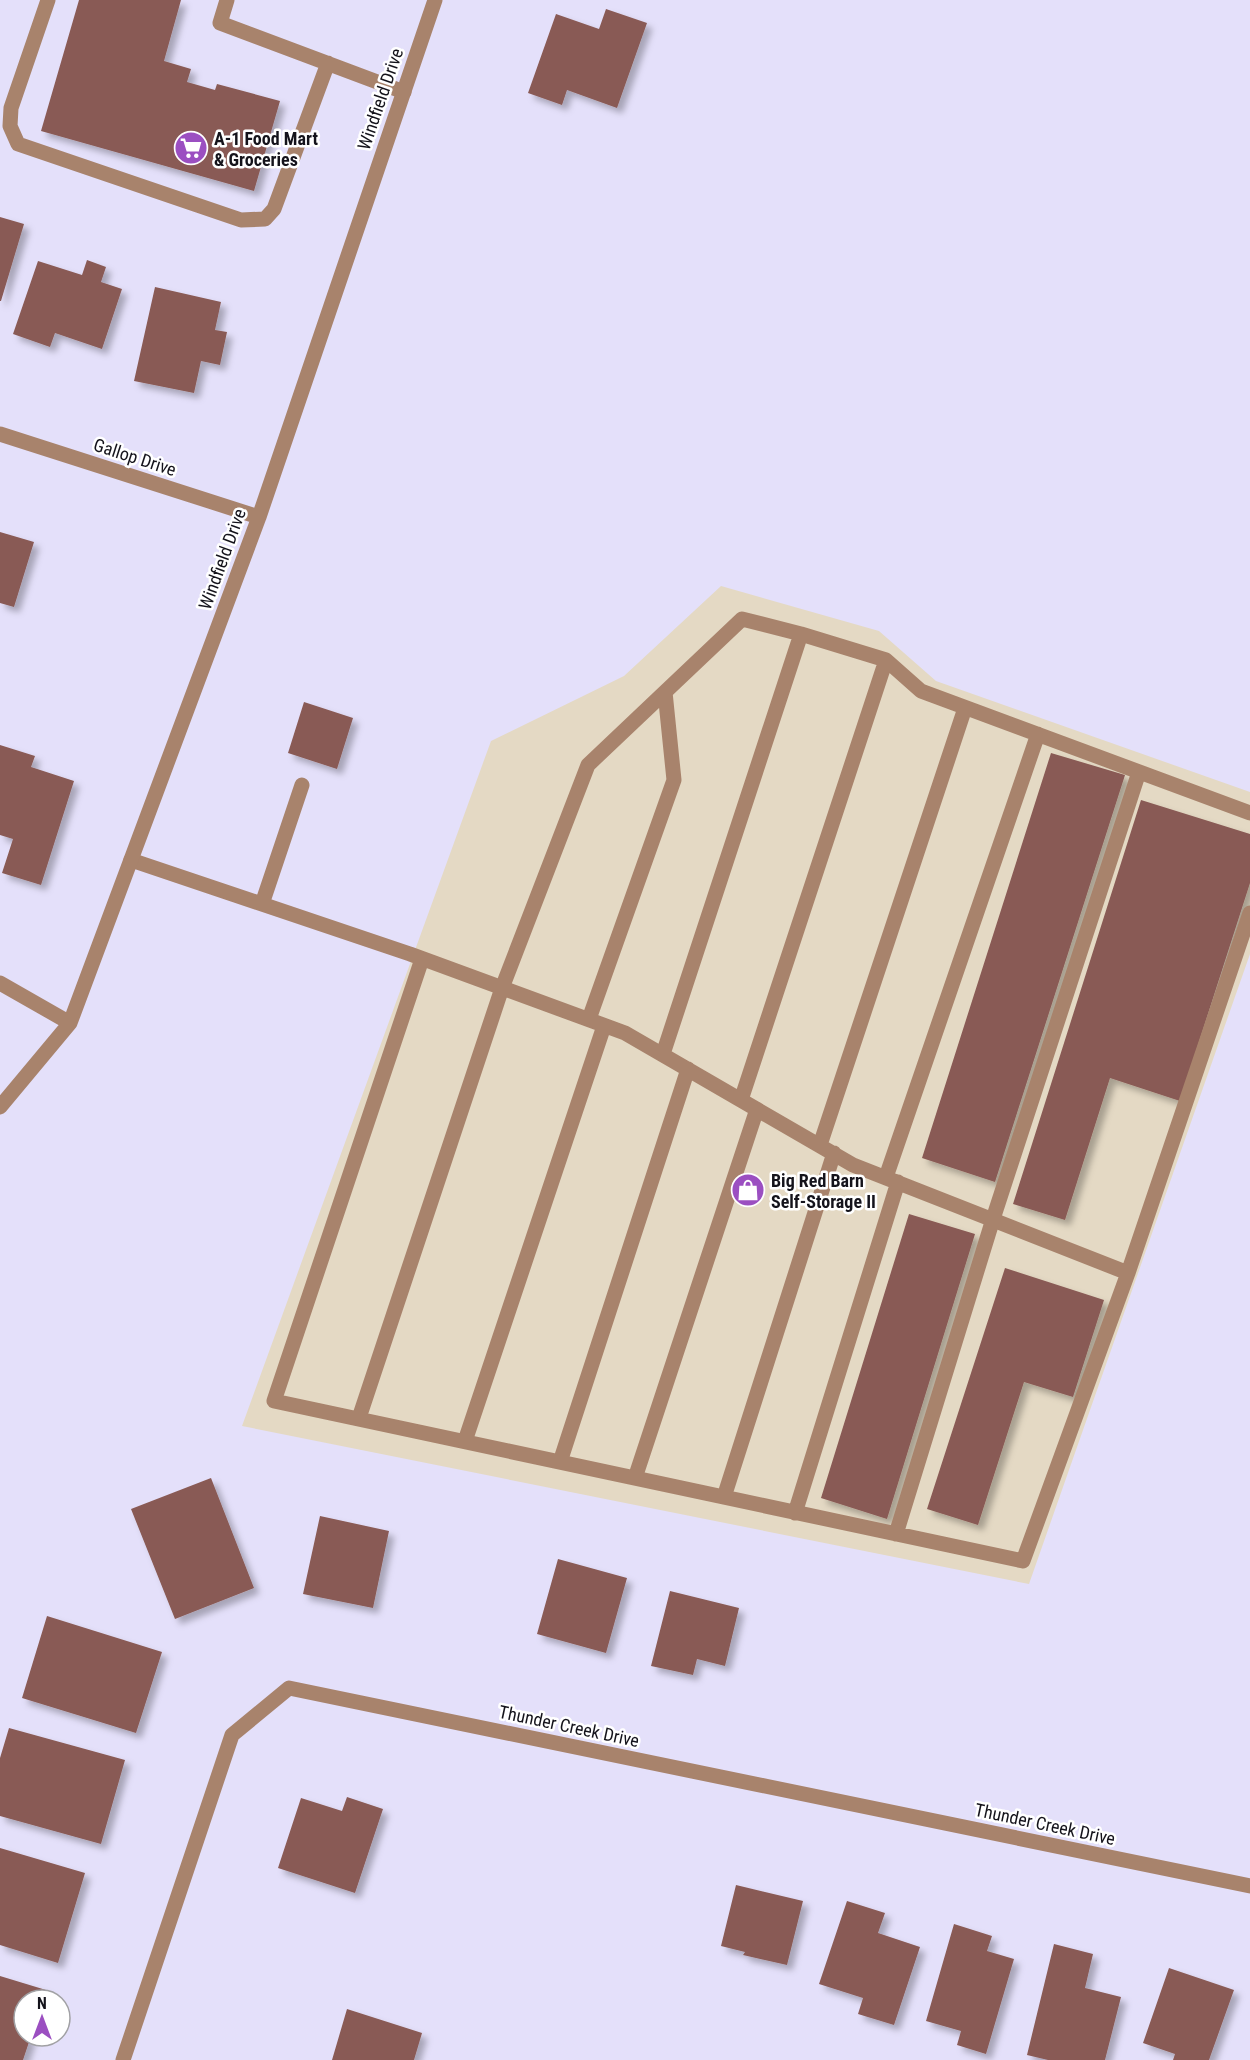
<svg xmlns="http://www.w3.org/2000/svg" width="1250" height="2060" font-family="'Roboto Condensed',sans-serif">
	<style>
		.commercial { fill: #e4d9c4 }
		.building { fill: #895a54; filter: url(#shadow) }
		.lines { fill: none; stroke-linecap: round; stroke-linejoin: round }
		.service { stroke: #a8836c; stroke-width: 15 }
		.minor { stroke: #a8836c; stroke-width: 15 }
		.labels { text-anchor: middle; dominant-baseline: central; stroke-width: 5; stroke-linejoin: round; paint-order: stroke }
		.street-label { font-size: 18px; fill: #14131b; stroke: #fff }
		.poi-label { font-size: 18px; font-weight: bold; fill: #14131b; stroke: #fff; text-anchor: start }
	</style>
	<defs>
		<filter id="shadow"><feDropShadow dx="5.5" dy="5.5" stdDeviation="3" flood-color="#0004"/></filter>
	</defs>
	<rect width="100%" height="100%" fill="#e4e0fa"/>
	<path class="commercial" d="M721,586L879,631L936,681L1250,792V954L1029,1584L242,1426L491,741L624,676Z"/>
	<path class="building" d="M79,0H181L164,61L191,69L187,82L215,90L217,84L280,101L254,191L41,131Z
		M606,9L647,23L617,108L567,90L562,105L528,93L556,14L599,29Z
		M0,217L24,224L1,301H0Z
		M87,260L106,267L101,282L122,289L102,349L55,333L50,347L13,334L38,261L82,275Z
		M155,287L221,302L215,330L227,332L220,365L201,361L194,393L134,381Z
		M0,532L34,542L14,607L0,603Z
		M304,702L353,718L337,769L288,753Z
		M0,745L35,756L31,767L74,781L41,885L2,873L13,839L0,835Z
		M1051,753L1125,775L995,1182L922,1158Z
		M1141,800L1250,834V883L1180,1101L1110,1078L1065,1220L1013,1204Z
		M909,1214L975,1234L887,1519L821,1498Z
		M1005,1268L1104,1300L1073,1397L1024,1382L978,1525L927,1509Z
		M211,1478L254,1588L175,1619L131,1509Z
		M320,1516L389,1531L373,1608L303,1594Z
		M558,1559L627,1578L606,1653L537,1634Z
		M670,1591L739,1608L725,1666L697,1659L693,1675L651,1666Z
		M47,1616L162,1652L136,1733L22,1698Z
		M9,1728L125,1760L101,1844L0,1816V1758Z
		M347,1797L383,1809L355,1893L278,1868L301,1798L342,1811Z
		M0,1848L85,1873L58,1963L0,1945Z
		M736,1885L803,1901L787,1965L743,1955L745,1952L721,1946Z
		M847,1901L885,1913L878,1933L920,1947L894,2025L858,2014L863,1998L819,1984Z
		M954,1924L992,1936L987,1951L1014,1959L986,2054L957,2045L961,2031L926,2021Z
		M1054,1944L1093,1954L1085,1988L1121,1997L1105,2060H1048L1027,2055Z
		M1169,1968L1234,1990L1209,2060H1173L1175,2054L1143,2043Z
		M0,1976L46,1990L43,2000H24V2036H31L23,2060H0Z
		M347,2009L422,2033L414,2060H332Z"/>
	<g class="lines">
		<path class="service" d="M48,0L11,108L10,126L18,144L241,220L265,219L274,209L328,63
			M227,0L220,23L404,92
			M131,860L410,954L625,1033L853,1165L1128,1273
			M262,904L302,785
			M422,959L274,1401L1023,1561L1128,1273L1250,913
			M589,1019L674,780L665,692
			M663,1054L801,634
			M741,1100L886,660
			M820,1145L965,708
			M886,1177L1038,734
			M359,1418L502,988L588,765L742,619L801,634L886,660L921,691L1250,813
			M465,1441L604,1026
			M560,1462L688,1069
			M635,1478L757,1109
			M724,1497L834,1153
			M795,1513L898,1182
			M896,1534L993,1219L1139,772"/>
		<path class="minor" d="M0,434L259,517
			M0,983L70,1023
			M0,1107L70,1023L259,517L435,0
			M123,2060L232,1735L289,1688L1250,1886"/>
	</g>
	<defs>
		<symbol id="supermarket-disc" viewBox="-11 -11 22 22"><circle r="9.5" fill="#9b4fc1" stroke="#fff"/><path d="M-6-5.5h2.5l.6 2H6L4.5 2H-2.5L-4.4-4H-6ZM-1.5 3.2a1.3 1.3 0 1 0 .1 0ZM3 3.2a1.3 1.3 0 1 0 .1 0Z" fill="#fff"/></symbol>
		<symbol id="shop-disc" viewBox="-11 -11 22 22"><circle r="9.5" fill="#9b4fc1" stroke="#fff"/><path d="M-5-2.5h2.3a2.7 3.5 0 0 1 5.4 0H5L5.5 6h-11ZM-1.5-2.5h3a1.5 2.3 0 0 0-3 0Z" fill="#fff"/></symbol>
	</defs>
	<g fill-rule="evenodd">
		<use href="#supermarket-disc" x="172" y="129" width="38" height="38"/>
		<use href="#shop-disc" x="729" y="1171" width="38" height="38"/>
	</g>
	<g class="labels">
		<g class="street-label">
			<text transform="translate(380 99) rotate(-71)">Windfield Drive</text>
			<text transform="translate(135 457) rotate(18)">Gallop Drive</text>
			<text transform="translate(222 559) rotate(-70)">Windfield Drive</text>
			<text transform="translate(569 1726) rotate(12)">Thunder Creek Drive</text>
			<text transform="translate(1045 1824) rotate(12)">Thunder Creek Drive</text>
		</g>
		<g class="poi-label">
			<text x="214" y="138">A-1 Food Mart<tspan x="214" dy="21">&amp; Groceries</tspan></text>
			<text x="771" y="1180">Big Red Barn<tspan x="771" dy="21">Self-Storage II</tspan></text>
		</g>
	</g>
	<g transform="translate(42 2018)"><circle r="28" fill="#ffffff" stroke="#a1a1a4" stroke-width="1.5"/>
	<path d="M0-4.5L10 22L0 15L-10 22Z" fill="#9b4fc1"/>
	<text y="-9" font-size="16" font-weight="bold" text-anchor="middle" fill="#14131b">N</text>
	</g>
</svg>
